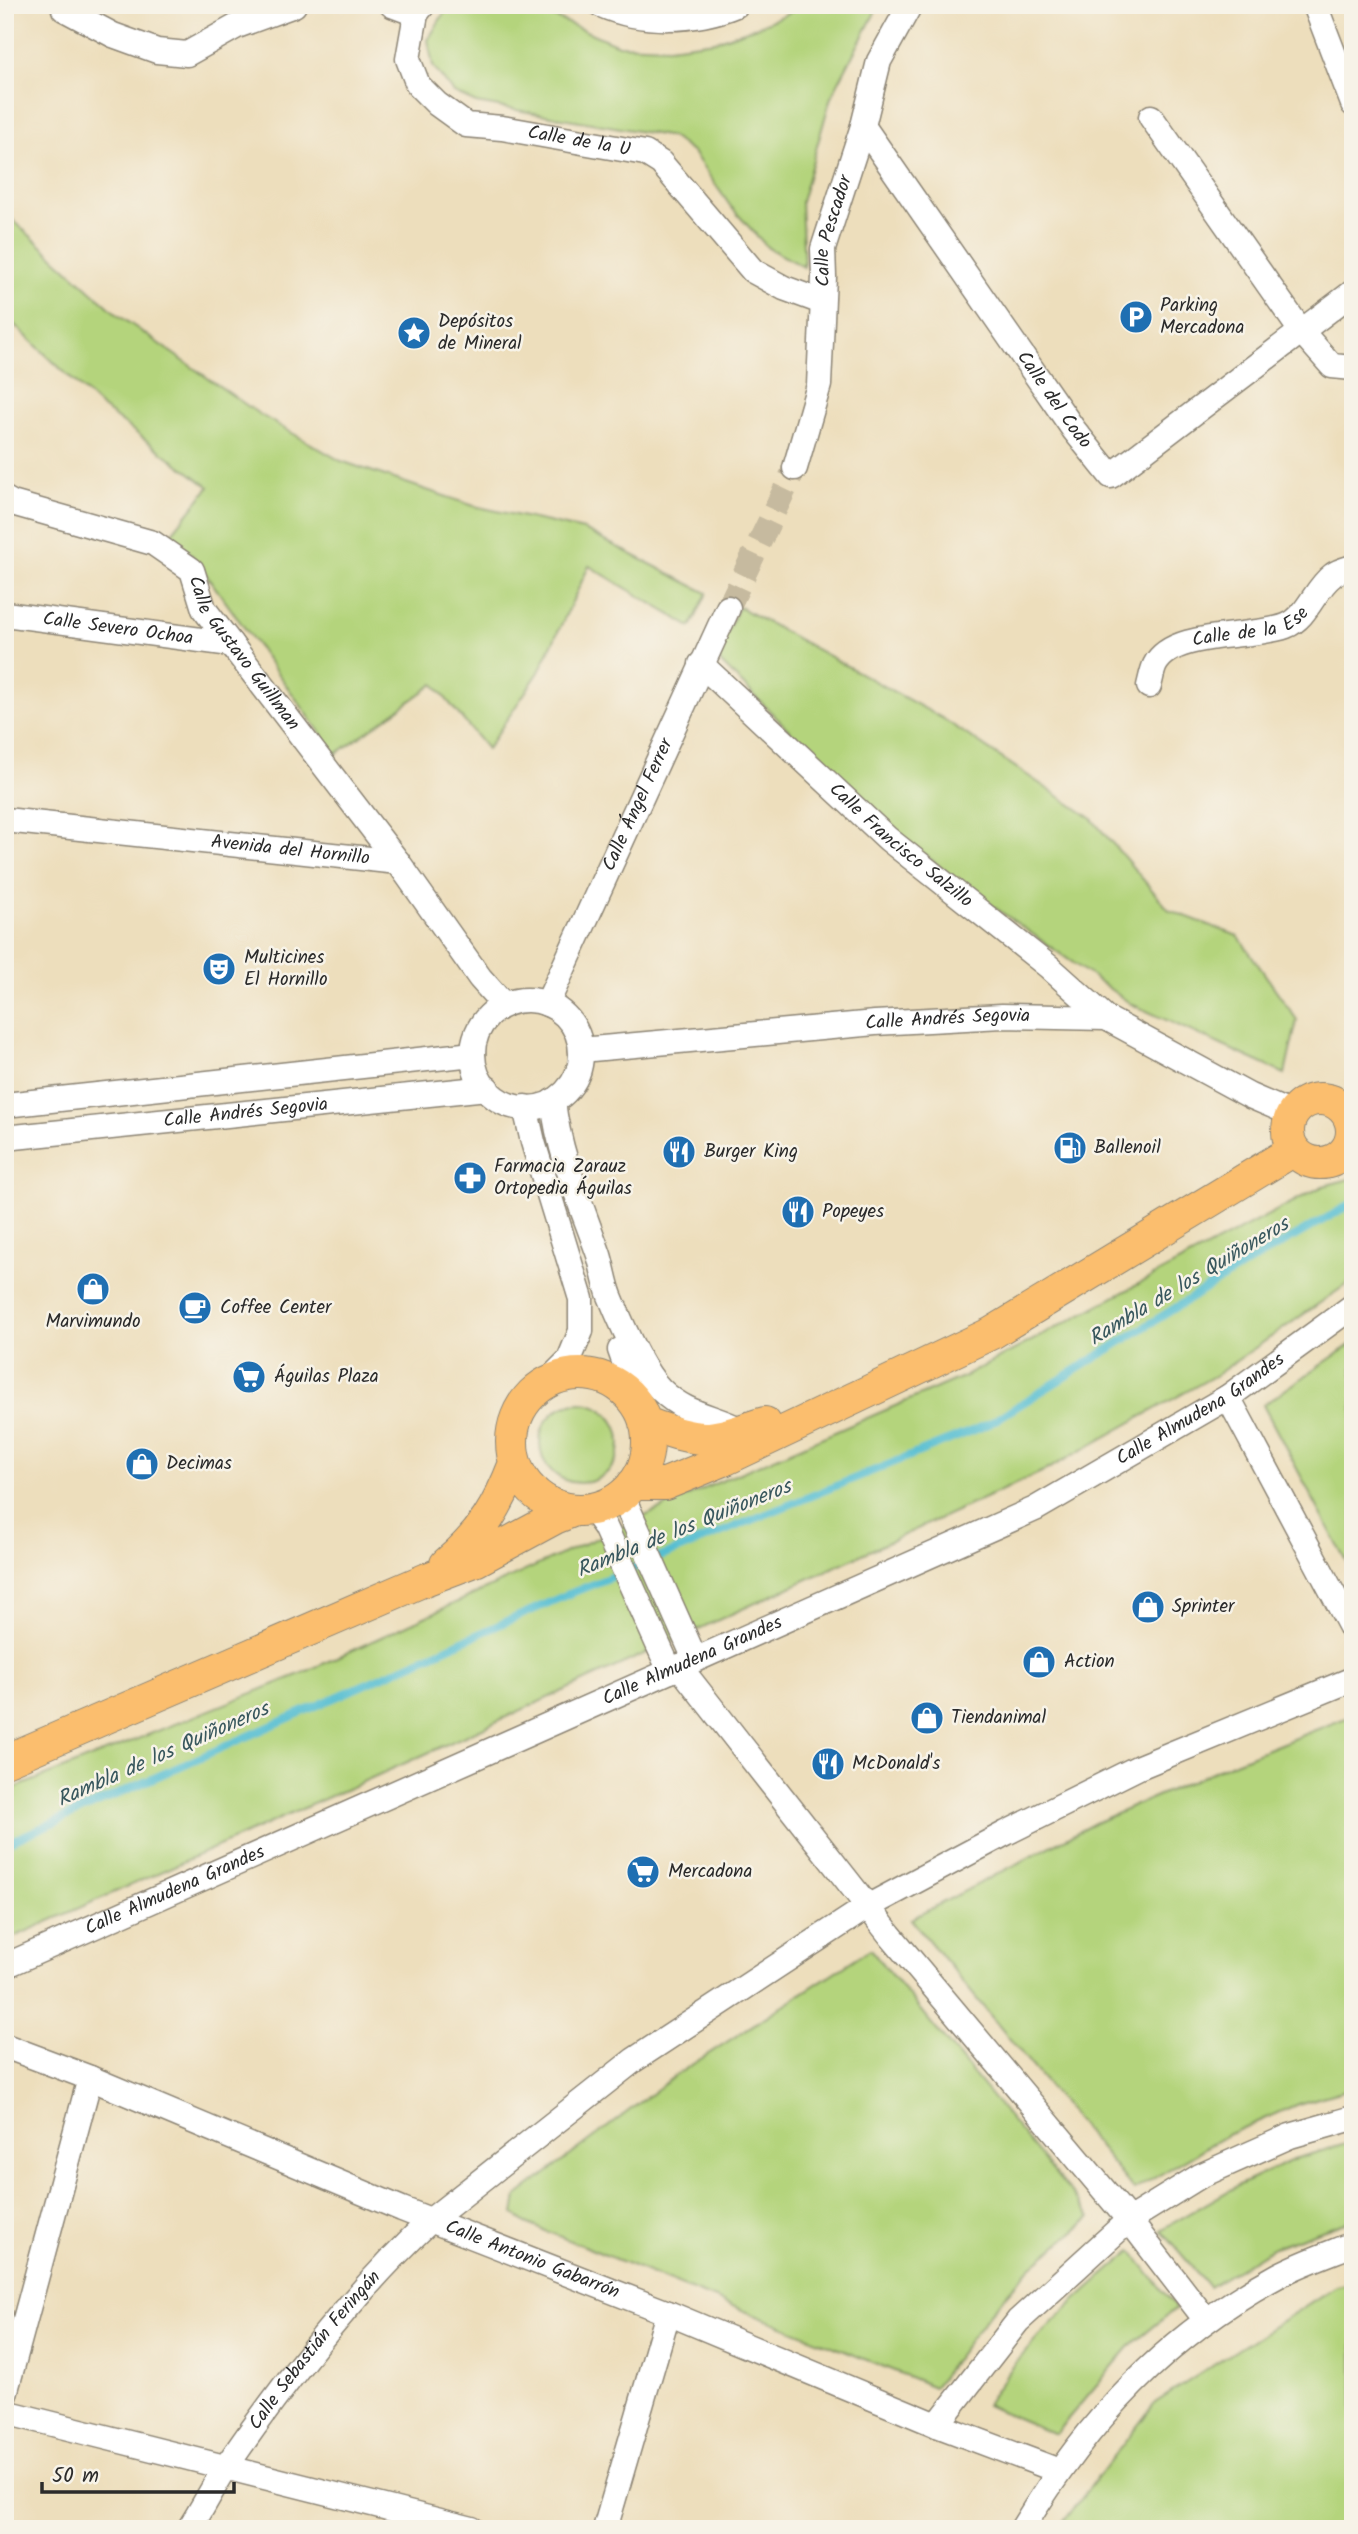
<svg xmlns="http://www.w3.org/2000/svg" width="1358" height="2534" font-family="Kalam,sans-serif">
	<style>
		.green { fill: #b4d47c; stroke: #708054; stroke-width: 2 }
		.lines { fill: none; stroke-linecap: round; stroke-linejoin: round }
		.stream { stroke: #55bed2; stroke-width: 8 }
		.minor-tunnel { stroke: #c6ba9f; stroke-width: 24; stroke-dasharray: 24 12; stroke-linecap: butt }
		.minor-casing { stroke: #8c8474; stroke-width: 27 }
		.major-casing { stroke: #8c8474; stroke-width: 34 }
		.minor { stroke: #fff; stroke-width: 24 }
		.major { stroke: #fbbe6e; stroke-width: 32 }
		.labels { text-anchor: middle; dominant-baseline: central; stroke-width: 5; stroke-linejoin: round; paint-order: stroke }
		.street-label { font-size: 19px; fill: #2b2b2b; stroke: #f7f3e8 }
		.poi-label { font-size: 19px; fill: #2b2b2b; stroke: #f7f3e8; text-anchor: start }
		.water-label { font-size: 21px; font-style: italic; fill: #38575d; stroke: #f7f3e8 }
	</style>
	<rect width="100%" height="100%" fill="#f7f3e8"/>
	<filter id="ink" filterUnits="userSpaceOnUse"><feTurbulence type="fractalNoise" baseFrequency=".0143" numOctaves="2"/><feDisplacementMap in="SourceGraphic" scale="14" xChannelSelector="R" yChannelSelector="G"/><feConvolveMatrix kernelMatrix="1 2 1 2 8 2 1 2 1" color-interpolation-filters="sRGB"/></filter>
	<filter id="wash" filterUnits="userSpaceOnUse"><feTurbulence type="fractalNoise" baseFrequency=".00686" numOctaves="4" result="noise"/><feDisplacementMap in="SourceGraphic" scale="28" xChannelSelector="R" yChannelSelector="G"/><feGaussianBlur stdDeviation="1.57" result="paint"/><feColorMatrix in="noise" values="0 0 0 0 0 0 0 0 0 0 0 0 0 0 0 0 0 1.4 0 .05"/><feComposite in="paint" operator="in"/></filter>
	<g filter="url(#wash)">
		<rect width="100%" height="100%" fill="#eddebc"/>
		<path class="green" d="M453,5H526L618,45L669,47L715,41L759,26L806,5H879L831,97L801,202L804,267L768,248L731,207L694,154L672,137L476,103L454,93L433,66L428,40L444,13Z
			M5,213L118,315L259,414L341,461L474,506L584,530L707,593L691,627L589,566L539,672L487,749L434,684L336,754L191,554L167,539L209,487L100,406L5,316Z
			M739,607L942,718L1091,818L1169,910L1238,936L1297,1020L1285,1074L1131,1004L963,885L876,816L715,657Z
			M1353,1178V1280L1216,1375L1048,1469L421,1756L5,1941V1792L305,1672L721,1481L967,1375L1323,1186Z
			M1353,1343V1574L1263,1405Z
			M540 1443a40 40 0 1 1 80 0a40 40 0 1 1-80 0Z
			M1353,1715V2088L1298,2104L1227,2135L1134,2190L911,1919L1095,1823L1230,1764Z
			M870,1949L1091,2217L1031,2267L990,2313L934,2387L526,2223L514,2214L517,2196L676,2075Z
			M1353,2142V2219L1274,2247L1209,2287L1161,2230L1237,2186L1297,2158Z
			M1132,2251L1176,2308L1129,2347L1055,2434L986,2405C1024,2344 1077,2297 1132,2251Z
			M1353,2283V2529H1058L1155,2403L1336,2286Z"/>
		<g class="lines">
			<path class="stream" d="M5,1844L564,1596L989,1424L1241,1267L1353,1203"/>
		</g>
	</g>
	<g filter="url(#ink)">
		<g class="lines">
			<path class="minor-tunnel" d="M728,608L795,468"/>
			<defs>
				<g id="minor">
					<path d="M392,5L416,14"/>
					<path id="s1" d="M423,5L416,14L408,59L418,85L437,104L466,125L502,128L645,153L661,163L753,271L784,288L822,302"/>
					<path d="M601,5C641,23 695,22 736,5"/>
					<path d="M1315,5L1353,104"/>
					<path d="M64,9L113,35L157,51L187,54L237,26L294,5"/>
					<path d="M1151,117L1301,331L1332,366L1353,368"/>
					<path id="s2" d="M863,126L1074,430L1111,476L1353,292"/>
					<path id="s3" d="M795,468L819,385L824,277L823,249L863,126L879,61L910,5"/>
					<path id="s4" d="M5,499L12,503L153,543L192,570L204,609L398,862"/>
					<path id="s5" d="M5,614L231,644"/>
					<path id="s6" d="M701,664L888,839L1048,966L1106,1018"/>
					<path id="s7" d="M1149,686C1151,679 1152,671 1155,665C1172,630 1251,639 1286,626C1308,617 1314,589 1333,575C1338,571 1346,569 1353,567"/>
					<path id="s8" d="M5,820L398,862L480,978L504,1005"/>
					<circle cx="527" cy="1054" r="54"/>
					<path id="s9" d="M547,1004L728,608"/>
					<path id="s10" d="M581,1050L875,1023L1002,1016L1106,1018L1250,1096L1292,1114"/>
					<path d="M553,1101C559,1155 581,1204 599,1255C603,1268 605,1283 610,1296C621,1323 641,1369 661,1390C687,1415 711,1415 741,1430"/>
					<path d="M5,1105L473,1054"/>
					<path d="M525,1107L533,1142L581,1299V1331L569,1360L548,1381"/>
					<path id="s11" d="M5,1138L487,1088"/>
					<path d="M620,1350L631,1381L637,1406"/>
					<path d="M1228,1397L1353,1631"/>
					<path d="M622,1495L695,1659"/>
					<path d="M592,1509L605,1527L670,1671"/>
					<path d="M679,1666L890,1935L1129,2220L1206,2320"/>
					<path id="s12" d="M5,1966L1035,1509L1228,1397L1353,1306"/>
					<path id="s13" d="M5,2046L90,2078L402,2209L668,2313L937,2425L1059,2471"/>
					<path d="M5,2394L90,2078"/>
					<path d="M5,2412L472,2529"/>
					<path d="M937,2425L1018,2321L1129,2220L1200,2176L1290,2136L1353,2118"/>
					<path id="s14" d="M189,2529C203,2508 214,2485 228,2464C288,2377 354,2292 431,2220L634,2060L867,1907L1006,1833L1139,1767L1353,1679"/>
					<path d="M605,2529L668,2313"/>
					<path d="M1022,2529C1088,2420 1166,2336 1279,2275C1302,2263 1328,2254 1353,2244"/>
				</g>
				<path id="major" d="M1288 1131a32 32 0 1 1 64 0a32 32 0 1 1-64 0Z
					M512 1442a68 68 0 1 1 136 0a68 68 0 1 1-136 0Z
					M645,1423C664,1429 685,1438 705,1438C725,1438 746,1428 765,1423
					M633,1484H665L726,1459L992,1333L1294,1150
					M446,1564C482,1534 498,1507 515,1463
					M5,1761L427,1579L477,1560L555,1518L575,1510"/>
			</defs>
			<use href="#minor" class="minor-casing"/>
			<use href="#major" class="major-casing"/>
			<use href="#minor" class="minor"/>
			<use href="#major" class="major"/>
		</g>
	</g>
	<defs>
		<symbol id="parking-disc" viewBox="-11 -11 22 22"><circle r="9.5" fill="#1f6fb2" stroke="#f7f3e8"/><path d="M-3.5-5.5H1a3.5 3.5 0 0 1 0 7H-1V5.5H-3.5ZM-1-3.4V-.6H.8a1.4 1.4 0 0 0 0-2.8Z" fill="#fff"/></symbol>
		<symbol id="sight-disc" viewBox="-11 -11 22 22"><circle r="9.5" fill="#1f6fb2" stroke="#f7f3e8"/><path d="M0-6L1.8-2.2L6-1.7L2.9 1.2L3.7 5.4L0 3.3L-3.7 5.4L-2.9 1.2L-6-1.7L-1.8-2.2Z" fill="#fff"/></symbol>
		<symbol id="theatre-disc" viewBox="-11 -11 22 22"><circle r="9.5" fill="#1f6fb2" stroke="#f7f3e8"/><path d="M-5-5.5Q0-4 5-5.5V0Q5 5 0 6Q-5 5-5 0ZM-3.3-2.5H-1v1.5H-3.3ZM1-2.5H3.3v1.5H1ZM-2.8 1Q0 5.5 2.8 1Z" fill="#fff"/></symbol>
		<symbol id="fuel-disc" viewBox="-11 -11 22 22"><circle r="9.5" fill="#1f6fb2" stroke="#f7f3e8"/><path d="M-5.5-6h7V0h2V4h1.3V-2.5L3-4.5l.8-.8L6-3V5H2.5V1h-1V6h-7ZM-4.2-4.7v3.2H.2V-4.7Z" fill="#fff"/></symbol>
		<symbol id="restaurant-disc" viewBox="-11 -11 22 22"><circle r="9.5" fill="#1f6fb2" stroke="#f7f3e8"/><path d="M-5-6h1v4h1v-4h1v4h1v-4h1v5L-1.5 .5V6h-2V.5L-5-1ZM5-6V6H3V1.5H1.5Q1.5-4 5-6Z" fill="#fff"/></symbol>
		<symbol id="pharmacy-disc" viewBox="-11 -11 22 22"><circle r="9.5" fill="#1f6fb2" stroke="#f7f3e8"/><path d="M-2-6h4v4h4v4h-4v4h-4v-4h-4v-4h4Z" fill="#fff"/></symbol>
		<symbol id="shop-disc" viewBox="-11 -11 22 22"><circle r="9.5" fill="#1f6fb2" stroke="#f7f3e8"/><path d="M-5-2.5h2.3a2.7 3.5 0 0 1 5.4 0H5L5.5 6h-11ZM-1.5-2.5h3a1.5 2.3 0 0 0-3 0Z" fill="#fff"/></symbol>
		<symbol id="cafe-disc" viewBox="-11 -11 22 22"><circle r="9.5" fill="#1f6fb2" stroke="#f7f3e8"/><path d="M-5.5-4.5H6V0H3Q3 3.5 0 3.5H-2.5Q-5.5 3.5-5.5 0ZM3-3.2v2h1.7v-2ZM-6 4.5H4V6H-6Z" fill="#fff"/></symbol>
		<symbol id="supermarket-disc" viewBox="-11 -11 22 22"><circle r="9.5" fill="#1f6fb2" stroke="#f7f3e8"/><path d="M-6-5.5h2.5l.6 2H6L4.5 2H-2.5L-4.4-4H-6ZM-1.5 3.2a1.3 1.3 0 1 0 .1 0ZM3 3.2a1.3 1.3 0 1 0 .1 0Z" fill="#fff"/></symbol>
	</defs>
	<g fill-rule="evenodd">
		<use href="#parking-disc" x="1117" y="298" width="38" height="38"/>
		<use href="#sight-disc" x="395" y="314" width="38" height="38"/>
		<use href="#theatre-disc" x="200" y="950" width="38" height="38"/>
		<use href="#fuel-disc" x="1051" y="1129" width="38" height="38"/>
		<use href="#restaurant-disc" x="660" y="1133" width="38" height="38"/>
		<use href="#pharmacy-disc" x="451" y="1159" width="38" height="38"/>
		<use href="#restaurant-disc" x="779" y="1193" width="38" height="38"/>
		<use href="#shop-disc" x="74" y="1270" width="38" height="38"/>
		<use href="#cafe-disc" x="176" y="1289" width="38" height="38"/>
		<use href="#supermarket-disc" x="230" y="1358" width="38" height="38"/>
		<use href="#shop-disc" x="123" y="1445" width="38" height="38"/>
		<use href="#shop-disc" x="1129" y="1588" width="38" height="38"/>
		<use href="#shop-disc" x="1020" y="1643" width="38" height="38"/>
		<use href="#shop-disc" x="908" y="1699" width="38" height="38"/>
		<use href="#restaurant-disc" x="809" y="1745" width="38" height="38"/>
		<use href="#supermarket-disc" x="624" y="1853" width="38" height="38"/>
	</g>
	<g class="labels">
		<g class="street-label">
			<text stroke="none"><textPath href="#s1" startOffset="262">Calle de la U</textPath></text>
			<text stroke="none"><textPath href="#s3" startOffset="242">Calle Pescador</textPath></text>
			<text stroke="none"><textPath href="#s2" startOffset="334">Calle del Codo</textPath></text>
			<text stroke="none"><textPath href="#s7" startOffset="128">Calle de la Ese</textPath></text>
			<text stroke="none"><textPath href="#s5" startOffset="114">Calle Severo Ochoa</textPath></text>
			<text stroke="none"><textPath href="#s4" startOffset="301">Calle Gustavo Guillman</textPath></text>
			<text stroke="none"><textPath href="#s9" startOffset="219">Calle Ángel Ferrer</textPath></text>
			<text stroke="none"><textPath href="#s6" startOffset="270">Calle Francisco Salzillo</textPath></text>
			<text stroke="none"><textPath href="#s8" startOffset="287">Avenida del Hornillo</textPath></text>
			<text stroke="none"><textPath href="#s10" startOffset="368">Calle Andrés Segovia</textPath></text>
			<text stroke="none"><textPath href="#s11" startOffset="242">Calle Andrés Segovia</textPath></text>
			<text stroke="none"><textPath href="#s12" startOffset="1320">Calle Almudena Grandes</textPath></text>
			<text stroke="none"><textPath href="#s12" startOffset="752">Calle Almudena Grandes</textPath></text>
			<text stroke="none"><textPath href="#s12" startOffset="186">Calle Almudena Grandes</textPath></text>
			<text stroke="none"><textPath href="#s13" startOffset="569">Calle Antonio Gabarrón</textPath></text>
			<text stroke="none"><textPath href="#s14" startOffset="219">Calle Sebastián Feringán</textPath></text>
		</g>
		<g class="poi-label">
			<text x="1160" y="306">Parking<tspan x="1160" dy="22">Mercadona</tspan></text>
			<text x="438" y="322">Depósitos<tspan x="438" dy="22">de Mineral</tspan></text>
			<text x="244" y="958">Multicines<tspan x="244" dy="22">El Hornillo</tspan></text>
			<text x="1094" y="1148">Ballenoil</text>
			<text x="704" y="1152">Burger King</text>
			<text x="494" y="1167">Farmacia Zarauz<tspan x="494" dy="22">Ortopedia Águilas</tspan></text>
			<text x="822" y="1212">Popeyes</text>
			<text x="220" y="1308">Coffee Center</text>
			<text x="93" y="1322" text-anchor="middle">Marvimundo</text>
			<text x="274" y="1377">Águilas Plaza</text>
			<text x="166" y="1464">Decimas</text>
			<text x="1172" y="1607">Sprinter</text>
			<text x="1064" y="1662">Action</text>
			<text x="951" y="1718">Tiendanimal</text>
			<text x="852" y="1764">McDonald's</text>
			<text x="668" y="1872">Mercadona</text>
		</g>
		<g class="water-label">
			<text transform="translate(1189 1282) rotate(-31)">Rambla de los Quiñoneros</text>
			<text transform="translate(684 1529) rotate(-22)">Rambla de los Quiñoneros</text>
			<text transform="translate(163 1755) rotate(-24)">Rambla de los Quiñoneros</text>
		</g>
	</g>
	<rect width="1358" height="2534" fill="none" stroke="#f7f3e8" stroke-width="28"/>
	<path d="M42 2482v10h192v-10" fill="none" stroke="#2b2b2b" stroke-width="3.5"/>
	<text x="52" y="2482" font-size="21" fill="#2b2b2b" stroke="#f7f3e8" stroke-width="5" paint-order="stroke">50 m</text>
</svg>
